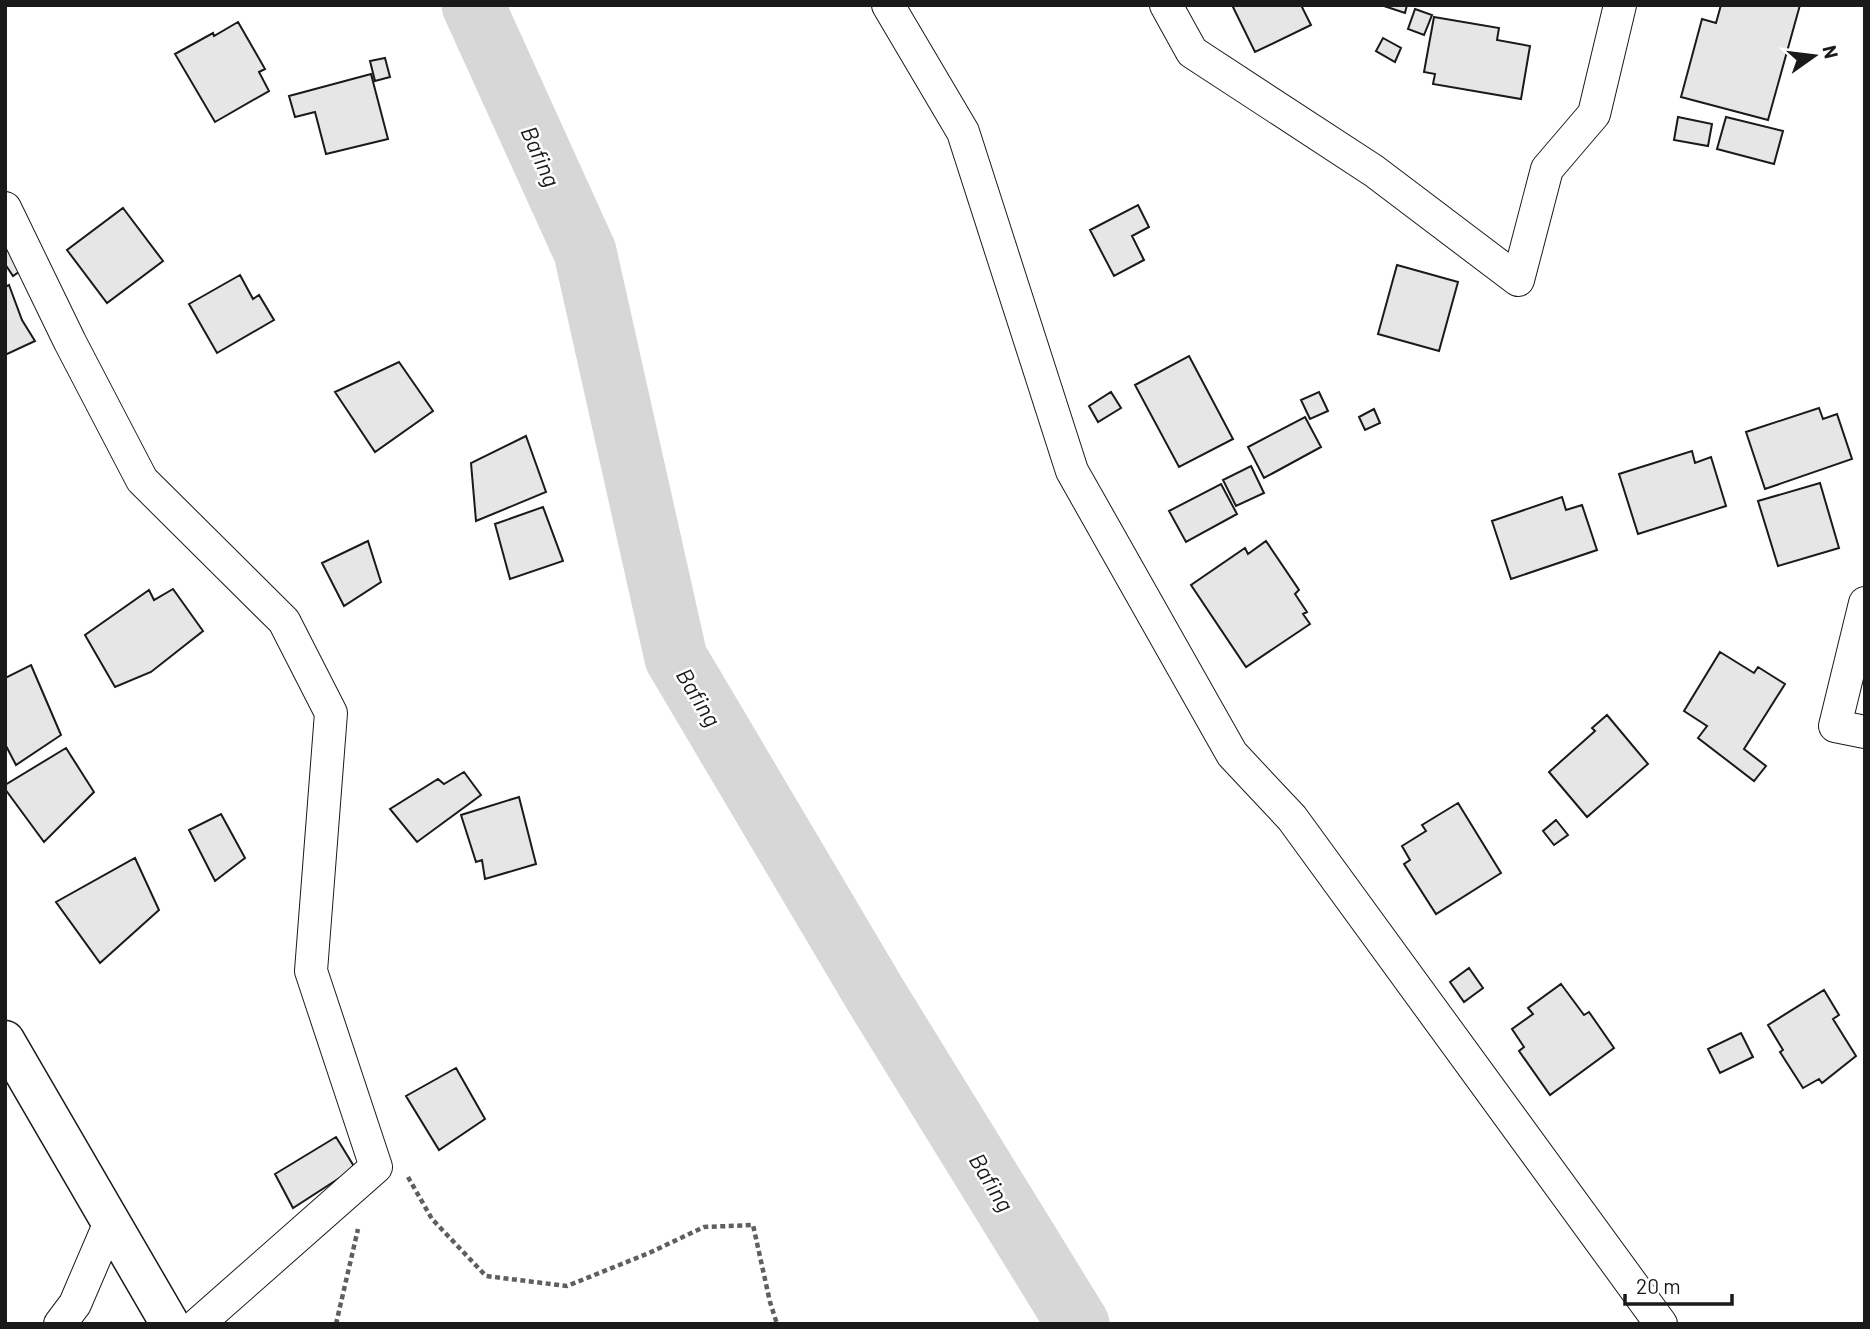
<svg xmlns="http://www.w3.org/2000/svg" width="1870" height="1329" font-family="Barlow,sans-serif">
	<style>
		.lines { fill: none; stroke-linecap: round; stroke-linejoin: round }
		.river { stroke: #d7d7d7; stroke-width: 63 }
		.building { fill: #e6e6e6; stroke: #1a1a1a; stroke-width: 2 }
		.street-casing { stroke: #1a1a1a; stroke-width: 34 }
		.secondary-casing { stroke: #1a1a1a; stroke-width: 41 }
		.path { stroke: #5f5f5f; stroke-width: 4.5; stroke-dasharray: 5 3.5; stroke-linecap: butt }
		.street { stroke: #fff; stroke-width: 32 }
		.secondary { stroke: #fff; stroke-width: 38 }
		.labels { text-anchor: middle; dominant-baseline: central; stroke-width: 5; stroke-linejoin: round; paint-order: stroke }
		.water-label { font-size: 23px; font-style: italic; fill: #1a1a1a; stroke: #fff }
	</style>
	<rect width="100%" height="100%" fill="#fff"/>
	<g class="lines">
		<path class="river" d="M473,5L585,252L676,658L876,996L1078,1324"/>
	</g>
	<path class="building" d="M1232,5H1301L1311,25L1255,52Z
		M1381,5H1407L1405,13Z
		M1721,5H1800L1768,120L1681,97L1702,19L1716,23Z
		M1415,9L1432,15L1424,35L1408,29Z
		M1434,17L1499,28L1497,40L1530,46L1521,99L1433,84L1435,74L1424,72Z
		M238,22L265,69L259,72L269,91L215,122L175,54L213,33L214,36Z
		M1383,38L1401,48L1395,62L1376,51Z
		M385,58L390,77L375,81L370,61Z
		M371,74L388,139L326,154L315,112L295,117L289,96Z
		M1678,117L1712,124L1708,146L1674,140Z
		M1726,117L1783,131L1774,164L1717,149Z
		M1138,205L1149,227L1132,236L1144,260L1114,276L1090,230Z
		M123,208L163,261L107,303L67,250Z
		M5,240L23,269L13,276L5,264Z
		M1397,265L1458,282L1439,351L1378,334Z
		M240,275L253,299L259,295L274,320L217,353L189,304Z
		M9,285L22,320L35,341L5,355V287Z
		M1189,356L1233,439L1179,467L1135,385Z
		M399,362L433,411L375,452L335,392Z
		M1111,392L1121,408L1098,422L1089,406Z
		M1319,392L1328,411L1310,419L1301,400Z
		M1819,408L1823,419L1837,414L1852,459L1765,489L1746,432Z
		M1374,409L1380,423L1365,430L1359,417Z
		M1305,417L1321,447L1264,478L1248,447Z
		M526,436L546,492L476,521L471,463Z
		M1692,451L1695,463L1711,457L1726,506L1638,534L1619,474Z
		M1251,466L1264,493L1236,506L1223,480Z
		M1820,483L1839,548L1778,566L1758,501Z
		M1221,484L1237,514L1186,542L1169,511Z
		M1562,497L1566,510L1582,505L1597,550L1511,579L1492,521Z
		M543,507L563,561L510,579L495,524Z
		M368,541L381,582L344,606L322,563Z
		M1266,541L1299,590L1295,594L1307,612L1303,614L1310,624L1246,667L1191,585L1245,548L1248,554Z
		M173,589L203,631L151,672L115,687L85,635L149,590L154,600Z
		M1720,652L1754,673L1758,667L1785,684L1744,749L1766,766L1754,781L1698,738L1707,726L1684,711Z
		M31,665L61,735L16,765L5,744V678Z
		M1607,715L1648,764L1587,817L1549,772L1595,731L1592,728Z
		M66,748L94,792L44,842L5,789V785Z
		M464,772L481,795L417,842L390,809L438,779L444,784Z
		M519,797L536,864L485,879L482,860L476,862L461,815Z
		M1458,803L1501,873L1436,914L1404,864L1410,860L1402,846L1426,831L1422,825Z
		M221,814L245,858L215,881L189,830Z
		M1556,820L1568,835L1554,845L1543,831Z
		M135,858L159,910L100,963L56,902Z
		M1469,968L1483,988L1464,1002L1450,982Z
		M1561,984L1584,1015L1589,1012L1614,1048L1550,1095L1519,1051L1524,1047L1512,1029L1533,1014L1528,1008Z
		M1824,990L1839,1015L1833,1019L1856,1056L1822,1083L1819,1079L1803,1088L1780,1052L1783,1050L1768,1025Z
		M1741,1033L1753,1057L1720,1073L1708,1049Z
		M456,1068L485,1119L439,1150L406,1096Z
		M336,1137L355,1168L293,1208L275,1174Z"/>
	<g class="lines">
		<defs>
			<path id="street" d="M888,5L963,132L1072,471L1232,754L1292,818L1661,1324
				M1166,5L1192,52L1374,171L1518,280L1547,169L1594,114L1620,5
				M5,208L70,342L142,480L284,621L331,713L311,971L376,1167L198,1324
				M1865,603L1835,726L1865,732
				M60,1324L75,1304L111,1220"/>
			<path id="secondary" d="M5,1040L170,1324"/>
		</defs>
		<use href="#street" class="street-casing"/>
		<use href="#secondary" class="secondary-casing"/>
		<path class="path" d="M408,1177L432,1219L486,1276L567,1286L649,1253L704,1227L753,1225L770,1302L777,1324
			M336,1324L358,1229"/>
		<use href="#street" class="street"/>
		<use href="#secondary" class="secondary"/>
	</g>
	<g class="labels">
		<g class="water-label">
			<text transform="translate(541 156) rotate(66)">Bafing</text>
			<text transform="translate(699 697) rotate(59)">Bafing</text>
			<text transform="translate(992 1182) rotate(59)">Bafing</text>
		</g>
	</g>
	<rect width="1870" height="1329" fill="none" stroke="#1a1a1a" stroke-width="14"/>
	<g transform="translate(1814 56) rotate(76)" stroke="#ffffff" stroke-width="5" paint-order="stroke">
	<path d="M0-5L12 26L0 18L-12 26Z" fill="#1a1a1a"/>
	<text y="-10" font-size="19" font-weight="bold" text-anchor="middle" fill="#1a1a1a">N</text>
	</g>
	<path d="M1625 1294v10h107v-10" fill="none" stroke="#1a1a1a" stroke-width="3.5"/>
	<text x="1636" y="1294" font-size="21" fill="#1a1a1a" stroke="#ffffff" stroke-width="5" paint-order="stroke">20 m</text>
</svg>
